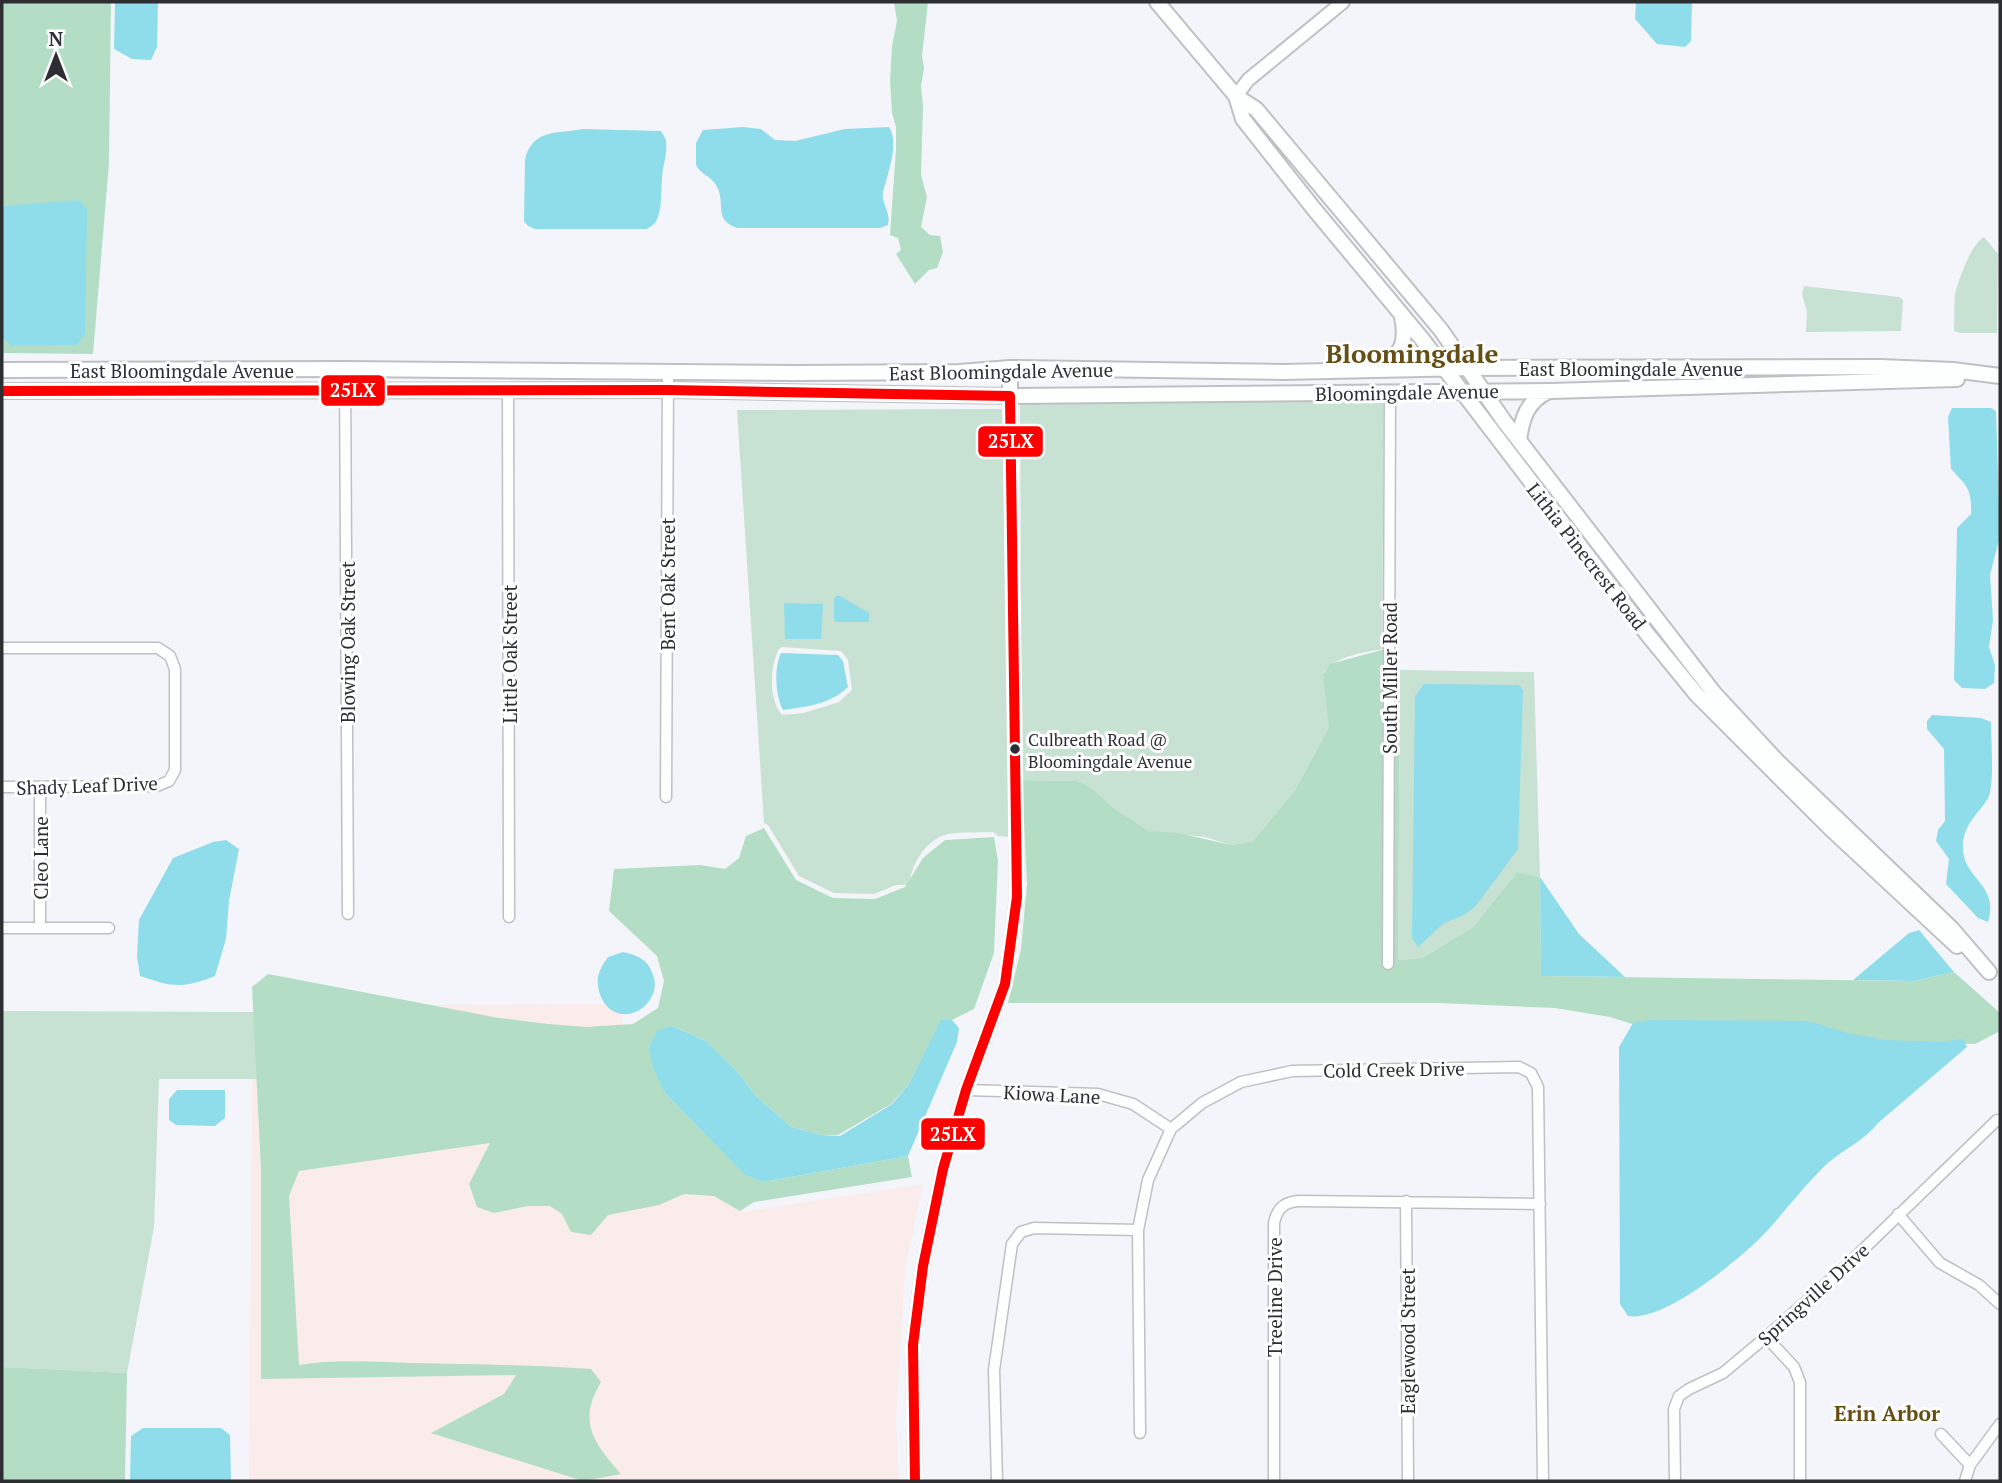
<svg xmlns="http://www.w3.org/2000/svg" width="2002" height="1483" font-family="'PT Serif',serif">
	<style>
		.education { fill: #f9ecea }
		.green { fill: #c7e1d2; fill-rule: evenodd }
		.forest { fill: #b3dec5 }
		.water { fill: #8fddeb }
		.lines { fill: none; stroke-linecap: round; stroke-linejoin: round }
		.minor-casing { stroke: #bfc0c4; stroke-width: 13 }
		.tertiary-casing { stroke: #bfc0c4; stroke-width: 16 }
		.secondary-casing { stroke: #bfc0c4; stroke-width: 18 }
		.minor { stroke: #fdfefe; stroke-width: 10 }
		.tertiary { stroke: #fdfefe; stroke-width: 12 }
		.secondary { stroke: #fdfefe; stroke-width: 14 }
		.bus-1-casing { stroke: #fff; stroke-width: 16 }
		.bus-1 { stroke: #f00; stroke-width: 10 }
		.bus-dot { fill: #2c2e32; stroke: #fff; stroke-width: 2.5 }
		.labels { text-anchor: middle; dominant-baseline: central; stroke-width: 6; stroke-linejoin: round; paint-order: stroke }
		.bus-label { font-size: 17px; fill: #2c2e32; stroke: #fff; text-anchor: start }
		.street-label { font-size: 19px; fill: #2c2e32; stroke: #fff }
		.neighbourhood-label { font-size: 21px; font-weight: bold; fill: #654e13; stroke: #fff }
		.district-label { font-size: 26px; font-weight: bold; fill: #654e13; stroke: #fff }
		.line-badge { stroke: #fff; stroke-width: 2.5 }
		.badge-label { font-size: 19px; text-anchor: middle; font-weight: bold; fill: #fff }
	</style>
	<rect width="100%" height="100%" fill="#f4f5fa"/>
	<path class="education" d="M622,1004L623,1088L741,1212L923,1184L905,1268L896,1420L899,1481H249L253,1006Z"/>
	<path class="green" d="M1984,237L1998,254L1997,333H1960L1954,331V327C1955,315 1953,299 1957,287C1962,272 1971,245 1984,237Z
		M1804,286L1899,297L1903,300L1901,331L1806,332L1807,312L1802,294Z
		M1020,396L1384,398L1382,649C1361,653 1336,656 1323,673L1329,704V727L1295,790L1253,841L1231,845L1205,837L1148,831L1129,821L1077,781L1022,780Z
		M1005,409L1011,837L998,836L993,832C981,833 953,831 942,836C922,845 912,865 909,885H896L874,894L834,893L799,876L768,825L764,823L737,410ZM782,647L841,651L848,660L852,690L839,702L804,713L782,715C768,699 770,666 779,649Z
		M1400,670L1534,672L1540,877L1517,872L1473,927L1422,958L1398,960Z
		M2,1011L262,1012V1079H159L154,1227L127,1373L2,1367Z"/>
	<path class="forest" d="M2,2H111L109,163L93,354L2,353Z
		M894,2H928L922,56L924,68L921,86L923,107L921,175L927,197L921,227L930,235L940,236L943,252L937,268L929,270L915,284L896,254L901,250L898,238L890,235L896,149V127L892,113L890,81L892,46L897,21Z
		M1389,648V662L1400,670L1398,960L1422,958L1473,927L1517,872L1540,877L1541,976L1914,981L1954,972L2000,1013V1031L1975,1044L1882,1041L1635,1025L1610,1017L1555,1008L1438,1003H1008L1021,949L1027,884L1022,780L1077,781L1091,788L1113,808L1148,831L1178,833L1231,845L1253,841L1295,790L1329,727L1323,674L1330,664Z
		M764,828L796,880L833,898L875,899L905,887L923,858L945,840L994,837L998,861L994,953L974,1009L952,1020L941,1021L909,1084L891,1104L838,1135H821L791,1127L756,1096L735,1069L706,1041L672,1026L657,1031L665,1093L745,1174L763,1182L908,1156L912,1177L754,1202L740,1211L714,1196L684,1194L659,1205L608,1215L591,1235L571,1232L562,1214L550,1206H528L494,1213L477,1207L469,1184L490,1143L299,1171L289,1196L299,1365C335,1359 375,1362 412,1363C472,1364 531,1365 591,1369L601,1382C577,1422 594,1443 621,1474L583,1481L431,1433L504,1394L516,1375L261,1379V1169L252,987L268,974L499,1018L548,1024L586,1027L633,1024L658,1008L664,981L657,956L609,911L614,869L700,865L725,869L739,858L746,836Z
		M2,1367L127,1373L125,1481H2Z"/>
	<path class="water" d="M115,2H158L157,47L151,60L132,59L114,49Z
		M1636,2H1692L1691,41L1685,47L1657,44L1635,19Z
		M743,127L761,129L775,140L795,141L845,129L889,127C900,143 887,176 883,192C881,203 891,212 888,225L880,228H737C712,219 727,203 716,185C711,176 701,175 696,165V143L703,130Z
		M583,129L661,131C663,134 666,139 666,141C668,154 662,167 662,179C661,191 662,206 658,217C656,223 652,226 647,229H535L528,226L524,221L525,160C532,128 558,134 583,129Z
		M79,200L87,209L85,334L77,345L12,346L2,337V209L5,206Z
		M1952,408H1991L1996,411L2000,536L1990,575L1993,620L1989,647L1995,665L1994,683L1985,689L1962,688L1954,680L1957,528L1971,514C1972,489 1967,486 1951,469L1948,417Z
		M836,596H840L869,613V622H837L834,620V599Z
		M784,603L823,604L821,639H785Z
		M781,653L838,655L843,661L848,687C831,704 806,707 783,710C775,695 774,668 781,653Z
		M1424,684L1519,685L1523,690L1518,849L1475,907L1462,916L1444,923L1418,947L1412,938L1415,696Z
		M1932,715L1981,718L1991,722C1991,744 1994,771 1990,793C1987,807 1964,820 1963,844C1961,880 2000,882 1988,922L1978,918L1946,884L1949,859L1936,841L1938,830L1945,821L1944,749L1927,729V721Z
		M226,840L239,849L229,901L226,939L215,976C182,989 172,987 140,976L137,956L139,920L173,858L213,842Z
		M1540,877L1579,934L1625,977L1541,976Z
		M1919,930L1954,972L1914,981L1853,980L1909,933Z
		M623,952C640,956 649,960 654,978C659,995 642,1016 623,1014C605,1013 596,992 598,977C599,970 604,963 608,957Z
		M941,1020H952L959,1028L957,1042L908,1156L763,1182L744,1174L665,1093L654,1070L649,1048L657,1030L672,1026L706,1041L735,1069L756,1096L791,1127L821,1135L840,1136L892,1104L909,1084Z
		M1652,1020L1808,1021L1851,1034L1885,1040L1944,1042L1963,1038L1967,1047L1878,1123C1865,1140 1844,1149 1828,1163C1802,1187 1781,1218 1755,1243C1730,1266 1663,1322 1628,1316L1620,1304L1619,1047L1633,1023Z
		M177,1090H225V1118L215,1126L176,1125L169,1120V1099Z
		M143,1428H221L230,1435L231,1481H130L131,1436Z"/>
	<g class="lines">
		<defs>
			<path id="minor" d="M345,369L348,914
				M508,391L509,917
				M2,648H158L170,656L175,669V770L169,781L157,786L2,787
				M666,797L668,372
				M2,928H109
				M40,928V787
				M1388,964L1390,392
				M966,1090L1098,1094L1133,1104L1171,1129
				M1406,1201L1408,1481
				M1898,1214L1940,1263L1979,1285L2000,1304
				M1766,1337L1794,1367L1800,1382V1481
				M1140,1433L1138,1230L1148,1180L1171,1129L1202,1103L1241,1082L1292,1071L1519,1067L1531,1073L1538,1087L1543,1481
				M1941,1434L1970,1465
				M997,1481L994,1370L1012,1244L1021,1232L1034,1228L1138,1230
				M1274,1481V1223C1277,1208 1285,1201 1301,1201L1540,1204
				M1675,1481L1674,1409L1679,1396L1689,1389L1723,1373L1766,1337L1846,1266L1997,1120L2000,1121
				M1965,1481L1970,1465L2000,1424"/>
			<path id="tertiary" d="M1236,96L1248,80L1343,2
				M915,1481L913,1345L923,1266L943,1169L966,1090L1005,984L1017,897L1010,396"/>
			<path id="secondary" d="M1157,2L1236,96L1256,109L1441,330L1504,421L1714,693L1777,761L1952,929L1989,972
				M1236,96L1243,119L1314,209L1422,339L1648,635L1697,695L1830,828L1957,946
				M1010,368V396
				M2,370L345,369L798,373L959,372L1010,368L1283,372L1468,368L1880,367L1953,370L2000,376
				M1376,370C1400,354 1408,347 1402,317
				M2,391L668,390L1010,396L1551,391L1957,379
				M1519,440C1522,418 1527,401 1549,391"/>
		</defs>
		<use href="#minor" class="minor-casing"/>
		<use href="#tertiary" class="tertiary-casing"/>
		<use href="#secondary" class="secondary-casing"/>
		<use href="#minor" class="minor"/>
		<use href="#tertiary" class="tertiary"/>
		<use href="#secondary" class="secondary"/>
		<defs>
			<path id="bus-1" d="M2,391L668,390L1010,396L1017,897L1005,984L966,1090L943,1169L923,1266L913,1345L915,1481"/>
		</defs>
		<use href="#bus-1" class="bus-1-casing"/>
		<use href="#bus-1" class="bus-1"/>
	</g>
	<circle class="bus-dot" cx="1015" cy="749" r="6"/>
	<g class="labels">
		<g class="bus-label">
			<text x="1028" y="739">Culbreath Road @<tspan x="1028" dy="22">Bloomingdale Avenue</tspan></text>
		</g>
		<g class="street-label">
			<text x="1631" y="368">East Bloomingdale Avenue</text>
			<text x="182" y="370">East Bloomingdale Avenue</text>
			<text transform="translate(1001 371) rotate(-1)">East Bloomingdale Avenue</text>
			<text transform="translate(1407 392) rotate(-1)">Bloomingdale Avenue</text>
			<text transform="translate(1587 556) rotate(52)">Lithia Pinecrest Road</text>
			<text transform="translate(667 584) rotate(-90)">Bent Oak Street</text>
			<text transform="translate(347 642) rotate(-90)">Blowing Oak Street</text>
			<text transform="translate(509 654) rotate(-90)">Little Oak Street</text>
			<text transform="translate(1389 678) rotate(-90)">South Miller Road</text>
			<text transform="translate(87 785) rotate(-2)">Shady Leaf Drive</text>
			<text transform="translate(40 858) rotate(-90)">Cleo Lane</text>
			<text transform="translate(1394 1069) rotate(-1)">Cold Creek Drive</text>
			<text transform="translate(1052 1094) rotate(3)">Kiowa Lane</text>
			<text transform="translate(1813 1294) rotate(-42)">Springville Drive</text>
			<text transform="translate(1274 1297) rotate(-90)">Treeline Drive</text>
			<text transform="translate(1407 1341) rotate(-90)">Eaglewood Street</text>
		</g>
		<g class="neighbourhood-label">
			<text x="1887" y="1413">Erin Arbor</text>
		</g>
		<g class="district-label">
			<text x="1412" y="353">Bloomingdale</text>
		</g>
	</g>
	<g class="line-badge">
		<rect x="320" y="374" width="66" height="33" rx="7" fill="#f00"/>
		<rect x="977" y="425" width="67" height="33" rx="7" fill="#f00"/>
		<rect x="920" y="1117" width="66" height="34" rx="7" fill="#f00"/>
	</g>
	<g class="badge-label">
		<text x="353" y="397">25LX</text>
		<text x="1011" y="448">25LX</text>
		<text x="953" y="1141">25LX</text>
	</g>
	<rect width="2002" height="1483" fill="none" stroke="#2c2e32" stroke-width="7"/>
	<g transform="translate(56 56)" stroke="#ffffff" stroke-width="5" paint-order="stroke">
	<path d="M0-5L12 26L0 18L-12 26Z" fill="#2c2e32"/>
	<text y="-10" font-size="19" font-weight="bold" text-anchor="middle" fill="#2c2e32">N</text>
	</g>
</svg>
